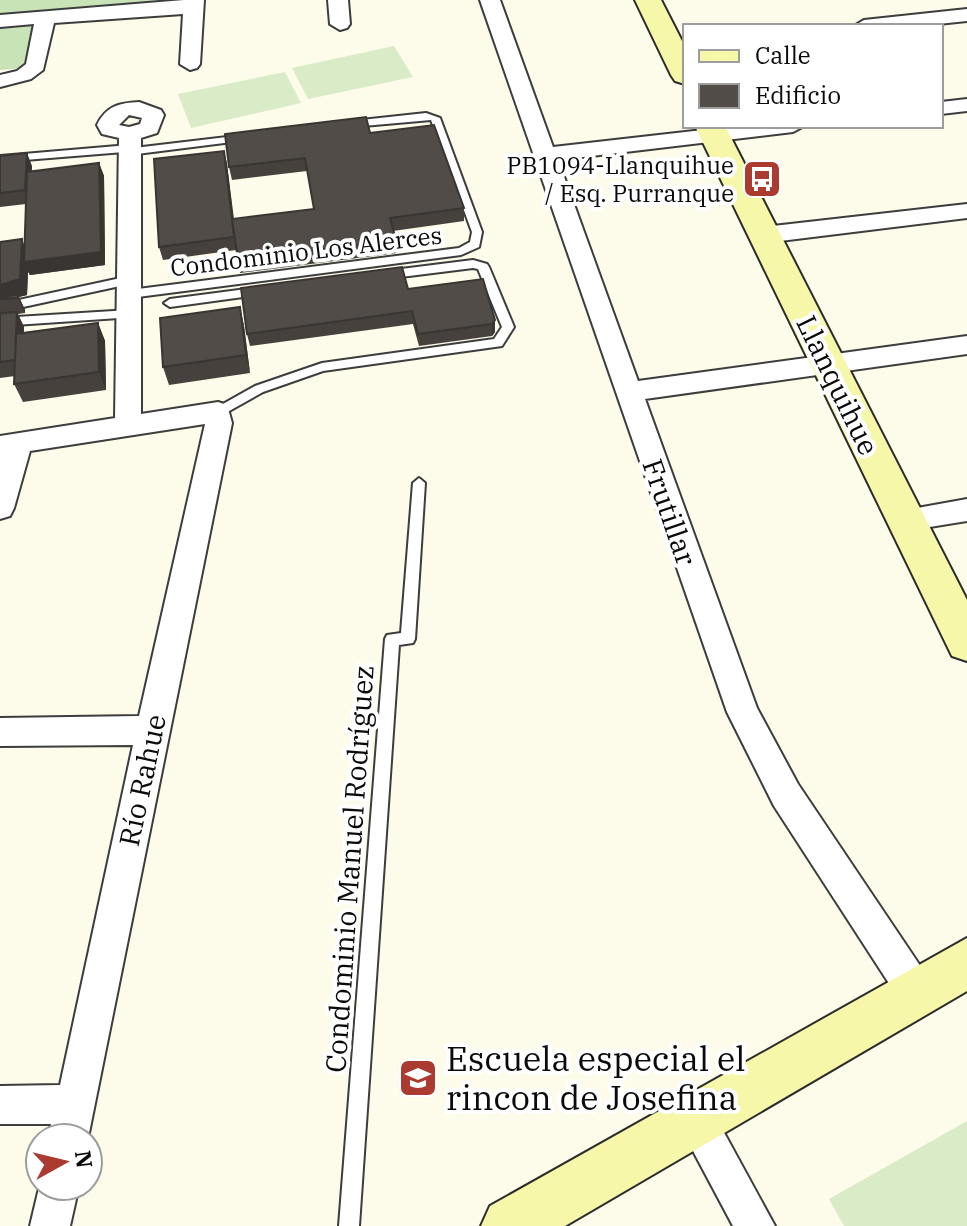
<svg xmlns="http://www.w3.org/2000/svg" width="967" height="1226" font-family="'IBM Plex Serif',serif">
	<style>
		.green { fill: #c8e3b6 }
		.pitch { fill: #daebc7 }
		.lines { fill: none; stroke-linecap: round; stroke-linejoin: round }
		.lane-casing { stroke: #3d3d3d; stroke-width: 4 }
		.street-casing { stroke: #3d3d3d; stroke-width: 4 }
		.secondary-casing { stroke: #2c2c2c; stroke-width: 4 }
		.lane { fill: #fff; fill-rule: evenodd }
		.street { fill: #fff; fill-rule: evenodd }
		.secondary { fill: #f6f7a9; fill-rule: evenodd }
		.wall { fill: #46413d }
		.shaded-wall { fill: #393532 }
		.building { fill: #514c47; stroke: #393532; stroke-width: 2 }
		.labels { text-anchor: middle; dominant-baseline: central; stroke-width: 8; stroke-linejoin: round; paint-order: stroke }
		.far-poi-label { font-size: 24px; fill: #0a0a0a; stroke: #fff; text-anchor: end }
		.far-street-label { font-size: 24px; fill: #0a0a0a; stroke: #fff }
		.street-label { font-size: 28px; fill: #0a0a0a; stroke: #fff }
		.near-poi-label { font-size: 34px; fill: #0a0a0a; stroke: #fff; text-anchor: start }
	</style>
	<rect width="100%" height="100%" fill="#fdfbe9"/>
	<path class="green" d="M0,0H182V3L37,12L28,60L21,68L0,70Z"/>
	<path class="pitch" d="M394,46L413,77L308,99L292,68Z
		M285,72L301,103L191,128L178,94Z
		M967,1121V1226H844L829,1199Z"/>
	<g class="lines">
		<defs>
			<path id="lane" d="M426,113L440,118L482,232L479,247L461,255L130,298L124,294L130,290L459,248L470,242L472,232L431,120L352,127L347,124L352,121Z
				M244,135L249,138L248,140L129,155L124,152L0,162V156L129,145L134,148Z
				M473,260L487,264L489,267L514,327L502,346L323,371L263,392L222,415H214L212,412L214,409L255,386L322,363L494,339L502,327L478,269L473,268L385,279L379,275L385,271Z
				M130,276L134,277V283L0,312V304Z
				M261,287L265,288V294L170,307L164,303L170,299Z
				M130,310L136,314L134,317L0,326V318Z
				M419,478L425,483L415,639L413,643L399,645L359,1226H339L385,639L387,635L401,633L413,483Z"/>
			<path id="street" d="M184,0H204L200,64L197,68L190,70L180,64L183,14L54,23L43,70L31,79L0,87V75L17,71L26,64L34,24L0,27V15Z
				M328,0H348L350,24L347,28L340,30L330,24Z
				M480,0H500L553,147L738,126H804L793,132L558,160L638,381L967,336V354L645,399L757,708L798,784L929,979L934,992L929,1005L916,1010L903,1005L774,806L727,712Z
				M967,9V21L919,26H854L864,20Z
				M967,99V111L941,114V102Z
				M139,102L161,110L164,115L157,133L141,138V414L218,402L227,405L232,423L88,1138H48L51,1124H0V1086L60,1085L133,745L0,746V718L139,716L205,424L30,451L14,508L10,516L0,519V436L115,418L119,138L102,134L97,125C106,106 119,103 139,102ZM129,115L142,118L140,124L129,127L119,125Z
				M967,204V218L764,243L756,240L752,235L756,230L764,227Z
				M967,499V521L905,531L895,528L891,520L895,512Z
				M695,1100L709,1105L775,1226H733L676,1119L681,1105Z
				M40,1184V1186H79L70,1226H30Z"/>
			<path id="secondary" d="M635,0H661L685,47V84L675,81L671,75Z
				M695,126H725L967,600V661L952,656Z
				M967,938V991L565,1226H481L490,1206Z"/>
		</defs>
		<use href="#lane" class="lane-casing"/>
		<use href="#street" class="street-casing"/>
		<use href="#secondary" class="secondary-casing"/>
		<use href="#lane" class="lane"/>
		<use href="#street" class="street"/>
		<use href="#secondary" class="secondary"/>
	</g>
	<path class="wall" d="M370,133L464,208V221L393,231L397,253L240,273L236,250L163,260L159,247L224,151L227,164L234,219L314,209L307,171L232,180L229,167Z
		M0,156L32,166V171L99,163L104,176L105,265L30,275L28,271L27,295L19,297L25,310V313L18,314L24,327V333L98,323L105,341L106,390L23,402L14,384L15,376L0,378V242L24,246L26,204L0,207Z
		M483,279L495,332L492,336L419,346L413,324L250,346L247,334L408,289Z
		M240,307L244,326L250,373L169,385L163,367Z"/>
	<path class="shaded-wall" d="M224,151L227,164L237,250L234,237Z
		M27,153L32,166L30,203L25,190Z
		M99,163L104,176L105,265L30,275L28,272L27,295L19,297L25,310V313L18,298L0,299V285L22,239L28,255Z
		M240,307L244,326L250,373L246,355Z
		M17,312L24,327L22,375L15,360Z
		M495,320V332L492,336V324Z
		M98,323L105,341L106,390L99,372Z"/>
	<path class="building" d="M366,117L370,133L434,125L464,208L390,218L396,240L238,260L232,219L314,209L305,158L229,167L225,134Z
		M224,151L234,237L159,247L154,159Z
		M27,153L25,190L0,193V156Z
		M99,163L101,252L24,262L27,172Z
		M22,239L20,279L0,285V242Z
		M402,267L408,289L483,279L495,320L492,324L418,334L412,311L247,334L241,288Z
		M18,294V298L0,299V298Z
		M240,307L246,355L163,367L160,318Z
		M17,312L15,360L0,362V313Z
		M98,323L99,372L14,384L16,334Z"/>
	<defs>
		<symbol id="bus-square" viewBox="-11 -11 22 22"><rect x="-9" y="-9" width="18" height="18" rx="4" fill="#ab3a30" stroke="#fff"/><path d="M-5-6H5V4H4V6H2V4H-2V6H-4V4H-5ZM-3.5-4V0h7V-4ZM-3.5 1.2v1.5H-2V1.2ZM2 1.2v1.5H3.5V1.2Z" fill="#fff"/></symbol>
		<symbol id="school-square" viewBox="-11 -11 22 22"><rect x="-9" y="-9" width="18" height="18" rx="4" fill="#ab3a30" stroke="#fff"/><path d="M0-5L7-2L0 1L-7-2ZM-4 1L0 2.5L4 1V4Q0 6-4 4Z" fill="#fff"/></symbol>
	</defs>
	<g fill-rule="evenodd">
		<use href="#bus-square" x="740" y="157" width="44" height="44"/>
		<use href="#school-square" x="396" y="1056" width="44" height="44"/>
	</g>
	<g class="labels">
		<g class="far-poi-label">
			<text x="734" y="165">PB1094-Llanquihue<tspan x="734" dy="28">/ Esq. Purranque</tspan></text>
		</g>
		<g class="far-street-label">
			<text transform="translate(306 251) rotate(-7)">Condominio Los Alerces</text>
		</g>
		<g class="street-label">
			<text transform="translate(838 385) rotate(64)">Llanquihue</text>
			<text transform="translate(670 512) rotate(71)">Frutillar</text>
			<text transform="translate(142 780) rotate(-78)">Río Rahue</text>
			<text transform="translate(349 869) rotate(-86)">Condominio Manuel Rodríguez</text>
		</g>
		<g class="near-poi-label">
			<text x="446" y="1058">Escuela especial el<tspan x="446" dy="39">rincon de Josefina</tspan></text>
		</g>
	</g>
	<rect x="683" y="24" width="260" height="104" fill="#ffffff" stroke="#9d9d9d" stroke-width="2"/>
	<rect x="699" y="50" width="40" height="12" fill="#f6f7a9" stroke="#9d9d9d" stroke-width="2"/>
	<text x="755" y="64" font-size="24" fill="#0a0a0a">Calle</text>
	<rect x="699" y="84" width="40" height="24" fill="#514c47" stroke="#9d9d9d" stroke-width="2"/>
	<text x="755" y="104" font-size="24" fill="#0a0a0a">Edificio</text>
	<g transform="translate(64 1162) rotate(82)"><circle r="38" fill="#ffffff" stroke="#9d9d9d" stroke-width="2"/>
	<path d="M0-6L14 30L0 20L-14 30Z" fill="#ab3a30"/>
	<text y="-12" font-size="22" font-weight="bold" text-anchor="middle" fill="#0a0a0a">N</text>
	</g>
</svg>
